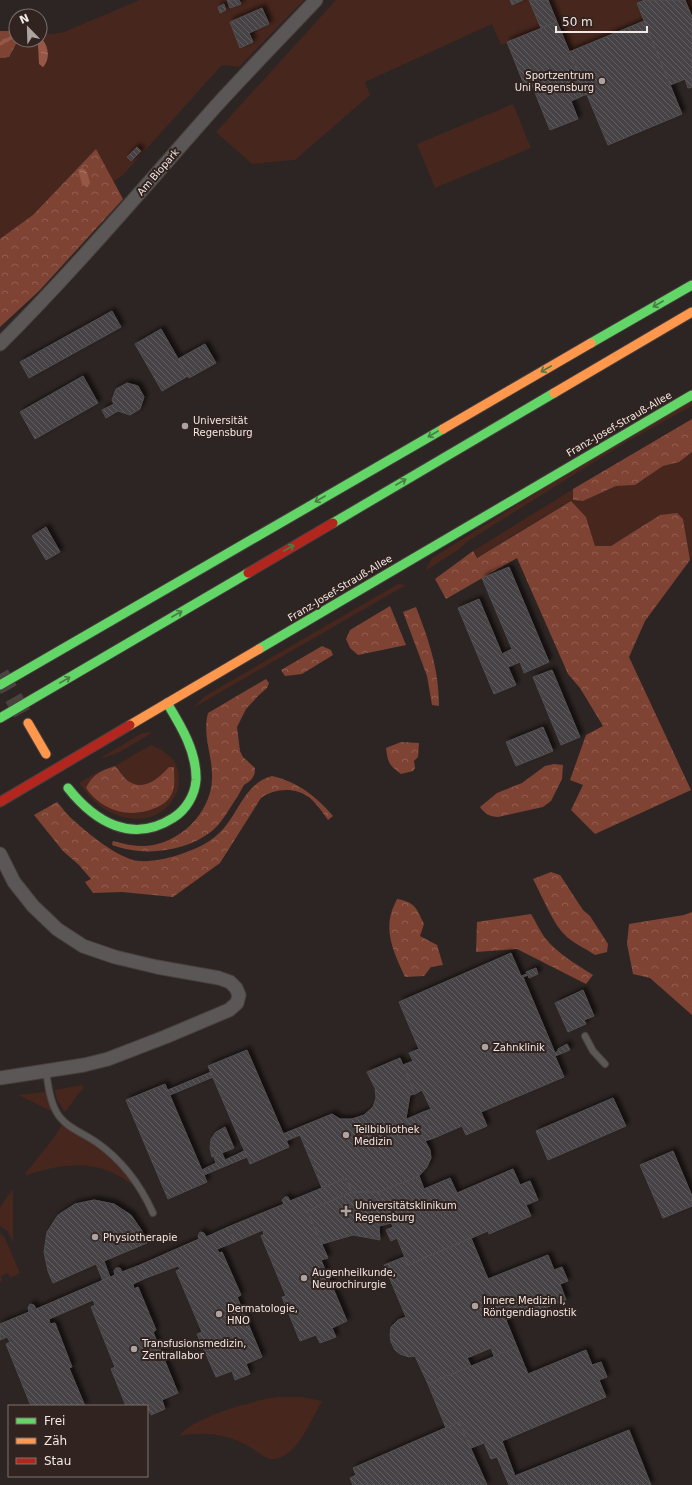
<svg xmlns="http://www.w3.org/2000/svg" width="692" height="1485" font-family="'DejaVu Sans',sans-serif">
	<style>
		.green { fill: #46261d }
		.forest { fill: url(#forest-crowns) }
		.water { fill: url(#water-ripples) }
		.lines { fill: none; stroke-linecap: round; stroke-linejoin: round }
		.stream { stroke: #975746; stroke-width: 3.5 }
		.building { fill: url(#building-back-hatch); stroke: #514e50; filter: url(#shadow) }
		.secondary-tunnel { stroke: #4b4240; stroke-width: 18; stroke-dasharray: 18 9; stroke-linecap: butt }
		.lane-casing { stroke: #48413f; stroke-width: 8 }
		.street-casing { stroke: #48413f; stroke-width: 15 }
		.fast-casing { stroke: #48413f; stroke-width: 11 }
		.slow-casing { stroke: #48413f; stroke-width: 11 }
		.jam-casing { stroke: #48413f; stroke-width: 11 }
		.lane { stroke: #5b5756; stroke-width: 6 }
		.street { stroke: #5b5756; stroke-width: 13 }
		.fast { stroke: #63d668; stroke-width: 9 }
		.slow { stroke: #ff974d; stroke-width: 9 }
		.jam { stroke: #b3261e; stroke-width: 9 }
		.oneway { stroke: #4a7c44 }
		.poi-dot { fill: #ada4a1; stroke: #31231f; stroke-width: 1.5 }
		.labels { text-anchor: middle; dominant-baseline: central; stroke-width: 4; stroke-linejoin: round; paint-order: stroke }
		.poi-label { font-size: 10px; fill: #f2e8e5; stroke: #31231f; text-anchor: start }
		.street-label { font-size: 10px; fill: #f2e8e5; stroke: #31231f }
	</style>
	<defs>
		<pattern id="forest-crowns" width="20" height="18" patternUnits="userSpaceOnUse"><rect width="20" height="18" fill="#7f4334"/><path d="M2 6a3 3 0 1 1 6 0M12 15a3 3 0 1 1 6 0" fill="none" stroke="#925e51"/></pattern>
		<pattern id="water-ripples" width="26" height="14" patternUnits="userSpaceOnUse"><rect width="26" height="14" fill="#975746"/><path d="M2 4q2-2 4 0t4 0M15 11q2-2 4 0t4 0" fill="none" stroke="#ab7769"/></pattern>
		<pattern id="building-back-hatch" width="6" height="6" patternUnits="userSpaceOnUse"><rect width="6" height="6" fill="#464344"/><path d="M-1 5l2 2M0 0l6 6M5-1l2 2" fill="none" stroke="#615e5f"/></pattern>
		<filter id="shadow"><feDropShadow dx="3.5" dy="-3.5" stdDeviation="2" flood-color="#0009"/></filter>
	</defs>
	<rect width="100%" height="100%" fill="#2d2523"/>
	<path class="green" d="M140,0H304L239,67L222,65L123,175L114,181L0,297V31L16,32V40H40V33L51,34L64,32Z
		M336,0H692V87L688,88L684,79L670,85L682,114L608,145L587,94L571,101L550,130L532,85L525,87L507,43L501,45L492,24L365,82L370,95L295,160L252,164L216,132Z
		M513,104L531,148L435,188L417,144Z
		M692,400V406L623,444L468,541L458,550L425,571L432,558L547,486Z
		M692,452V556L690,560L683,519L660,515L611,546H595L586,517L570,501L476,558L473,551L573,489V500L583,501L616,486L635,485L663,466L679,462Z
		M398,584L406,585L193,708L205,696Z
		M150,732L152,733L120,752L103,758L102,757L142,733Z
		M151,745C160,749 171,754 175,763C180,772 180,783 177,792C162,828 119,824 95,802C88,796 84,789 79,783L101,770L91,779L132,813L169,767C159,778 144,792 128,781C123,777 119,770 115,766Z
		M82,1085L83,1088L65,1112L57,1100L55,1090Z
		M45,1092L47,1093L53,1110L51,1111L18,1095Z
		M63,1123L109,1153L136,1185L134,1186C99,1159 67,1162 27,1175L25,1174L55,1136Z
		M13,1189V1242L8,1232L0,1226V1207Z
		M0,1233L5,1238L20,1273L10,1278L8,1273L1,1276L2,1281L0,1282Z
		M276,1397H302L322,1401C313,1417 304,1438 291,1451C286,1455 277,1460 271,1459C263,1458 257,1451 250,1447C228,1434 203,1431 179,1436C191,1418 254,1400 276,1397Z"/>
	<path class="forest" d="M0,31H11L16,44L9,57L0,58Z
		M96,149L123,199L39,291L0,327V239L33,215Z
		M692,419V452L679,462L663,466L635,485L616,486L583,501L573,500V489Z
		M571,501L586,517L595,546H611L660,515L677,513L683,519L690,560L645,621L629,657L691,790L595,834L571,810L583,785L570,780L586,735L603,726L580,688L568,674L517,558L446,599L435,579L473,551L477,558Z
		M390,606L406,645L358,655L350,648L346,639L350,630Z
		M416,607C429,641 439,669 439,706L432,705L427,676L403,612Z
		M322,646L331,650L333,655L302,674L285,676L281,670Z
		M266,679L269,683L267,688L258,696L246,709L237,727L240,751L243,757L255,768C255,770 255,774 253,777C252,780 247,783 244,785C242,788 240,792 238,796C230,807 223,822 212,831C185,852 144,857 112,845L113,841C124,844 133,846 144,846C178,845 211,814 212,779C213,756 202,736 208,713Z
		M401,742L419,743L418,757L414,761L415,768L413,771L401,774C389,765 388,763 386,748Z
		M554,764L563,765L562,779L551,801L543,807L498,817C490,817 484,813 480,807L497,793L522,783L545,766Z
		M115,766C119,770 123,777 128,781C144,792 159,778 169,767H174C174,777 176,789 170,797C167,802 160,806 155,808C129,819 102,811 86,788C93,774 100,771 115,766Z
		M272,776C298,782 316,796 333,816L328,820C323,813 317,804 310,798C296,787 275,788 261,798L220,863L173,897L122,892L93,893L85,882L91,879L79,865L63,851L34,815L57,802C62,807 66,814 71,818C86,832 120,860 139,861C154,862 170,858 184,853C200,847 213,841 224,828C240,809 246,783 272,776Z
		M551,872L560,875L583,910L590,916L608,944L607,952L595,955C585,948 572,943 564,934C553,923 541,894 533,879Z
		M397,899C415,902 417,909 424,924L420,936L437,945L443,965L431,967L424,976L405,977C396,957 385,936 391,914C392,909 395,904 397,899Z
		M692,912V1015L650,978L633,974L627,944L629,924L684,915Z
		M531,914C536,922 540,931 545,938C558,954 576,964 593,975L586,984L517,949L476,952L477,922Z"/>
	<path class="water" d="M43,40C49,48 50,60 43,67L39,64L38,45L39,42Z
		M82,168C88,170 88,177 90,183L87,187L82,184L78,170Z"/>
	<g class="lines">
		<path class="stream" d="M0,44L16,35"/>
	</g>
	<path class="building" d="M227,0H239L241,4L230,8Z
		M510,0H523L512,5Z
		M529,0H548L557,22L541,28Z
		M645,0H685L692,17V87L688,88L685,79L670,85L637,3Z
		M224,4L226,10L220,13L218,7Z
		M262,8L269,24L249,33L253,42L240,48L230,22Z
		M644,21L682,114L608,145L569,52Z
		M557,22L587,94L571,101L578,119L550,130L532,85L525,87L507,42Z
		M137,147L141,151L131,161L127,157Z
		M112,311L121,327L29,378L20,362Z
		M161,329L188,376L162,391L135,344Z
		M205,344L216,363L189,378L178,359Z
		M83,376L98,403L35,439L20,412Z
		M127,383L138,386L144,397L140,409L130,415L118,411L106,418L102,410L114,404L112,400L116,389Z
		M46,527L60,552L46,560L32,536Z
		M509,567L549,662L524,673L520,662L508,667L516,685L494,694L458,608L479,599L502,654L512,649L482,578Z
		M552,670L580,737L561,745L533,677Z
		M543,727L553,751L516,766L506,742Z
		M511,953L521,976L527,974L526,972L536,968L538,974L529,978L528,975L523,977L555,1053L558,1051V1049L567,1044L570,1050L555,1056L564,1077L481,1112L487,1126L466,1135L462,1126L434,1138L423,1112L431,1109L422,1090L415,1094L403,1065L413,1061L409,1053L419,1049L399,1002Z
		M583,990L594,1016L584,1020L586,1024L568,1032L555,1003Z
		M247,1050L289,1147L250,1164L208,1066Z
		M400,1058L415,1094L410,1095L406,1118L407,1119L423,1112L434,1138L425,1141L430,1150L431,1158L427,1167L419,1176L379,1192H352L346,1178L322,1188L300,1135L286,1141L283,1134L332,1114L340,1119H352L364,1115L373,1107L376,1098L375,1088L367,1072Z
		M211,1072L213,1077L170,1095L168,1090Z
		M165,1084L207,1182L168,1199L126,1100Z
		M613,1098L626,1126L548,1160L536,1131Z
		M225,1127L234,1148L212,1157L210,1148L211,1139L216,1132Z
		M244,1151L247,1157L204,1175L202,1170L216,1163L214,1157L222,1153L225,1160Z
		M673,1151L692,1196V1206L663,1218L640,1165Z
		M513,1169L520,1185L530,1181L538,1200L526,1205L531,1216L489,1234L488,1231L408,1265L397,1238L391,1241L386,1230L393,1227L379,1192L419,1176L424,1189L450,1178L457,1193Z
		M346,1178L352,1192L307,1211L328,1258L321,1260L347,1321L332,1328L336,1337L320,1343L316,1335L300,1341L282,1297L286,1296L261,1236L264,1234L263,1230L235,1242L228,1227L284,1204L282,1200L285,1197H288L290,1201Z
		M352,1192H379L391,1223L379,1226L380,1240L353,1235L322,1244L307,1211Z
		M94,1200L114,1204L131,1215L142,1231L147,1243L104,1261L110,1277L103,1281L96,1264L53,1283L48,1271L44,1252L47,1232L58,1215L75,1204Z
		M228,1227L235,1242L217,1249L219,1253L222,1252L241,1295L237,1297L262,1357L246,1364L250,1374L235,1380L232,1371L216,1377L197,1334L202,1332L176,1271L180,1269L178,1266L146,1278L140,1265L199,1239L198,1236L200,1232L204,1233L206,1237Z
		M471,1238L488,1279L548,1255L554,1270L562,1267L568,1281L560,1284L566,1300L524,1316L523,1313L506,1320L517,1347L494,1356L491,1348L467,1358L471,1366L428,1384L415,1356L409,1357L400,1354L395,1350L391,1342L390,1335L391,1327L398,1320L406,1317L384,1265L404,1257L408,1265Z
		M140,1265L146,1278L133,1284L134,1289L138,1287L156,1330L153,1332L178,1393L162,1400L165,1409L151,1415L147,1406H126L111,1369L115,1367L91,1307L95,1305L93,1300L63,1313L57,1300L115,1275L114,1271L116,1268H120L122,1272Z
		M57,1300L63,1313L49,1319L50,1324L55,1323L72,1367L69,1368L85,1406H31L6,1344L10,1342L7,1337L0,1340V1324L29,1312L28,1308L30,1304L34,1305L36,1309Z
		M517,1347L528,1374L586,1350L592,1365L601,1362L607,1377L599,1380L606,1397L502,1441L515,1476L517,1475L521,1485H509L497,1457L491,1459L484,1443L471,1448L459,1422L446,1428L428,1384Z
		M459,1422L487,1485H353L350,1478L356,1475L353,1468Z
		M629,1430L651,1485H521L517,1475Z"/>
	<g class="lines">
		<path class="secondary-tunnel" d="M0,674L25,718"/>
		<defs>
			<path id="lane" d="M585,1036L593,1051L605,1064
				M46,1071C48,1085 50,1101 57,1113C65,1127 83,1133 96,1142C122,1160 140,1184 153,1213"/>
			<path id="street" d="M0,344C76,268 145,186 216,106C249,70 283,35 316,0
				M0,854L14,882L33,906L57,929L83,946L115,957L157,967L219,978L230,982L236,988L239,995L237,1003L229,1010L165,1037L108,1059L84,1065L0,1078"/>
			<path id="fast" d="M591,343L692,285
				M333,523L554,393
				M259,649L692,395
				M0,685L443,429
				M0,718L248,573
				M68,788C95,822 132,844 173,818C186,810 195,795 196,780C197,752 181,726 167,703"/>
			<path id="slow" d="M554,393L692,312
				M443,429L591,343
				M28,723L46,754
				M130,725L259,649"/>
			<path id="jam" d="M248,573L333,523
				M0,802L130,725"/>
		</defs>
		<use href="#lane" class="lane-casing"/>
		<use href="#street" class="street-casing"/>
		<use href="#fast" class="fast-casing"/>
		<use href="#slow" class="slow-casing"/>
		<use href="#jam" class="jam-casing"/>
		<use href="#lane" class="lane"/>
		<use href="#street" class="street"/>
		<use href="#fast" class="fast"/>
		<use href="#slow" class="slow"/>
		<use href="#jam" class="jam"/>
	</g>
	<defs><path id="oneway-shaft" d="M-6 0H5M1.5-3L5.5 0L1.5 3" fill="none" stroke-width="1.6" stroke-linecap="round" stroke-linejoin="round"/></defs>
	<g class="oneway">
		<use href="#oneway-shaft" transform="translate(658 304) rotate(150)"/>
		<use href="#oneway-shaft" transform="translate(546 369) rotate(150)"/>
		<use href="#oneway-shaft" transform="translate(433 434) rotate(150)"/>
		<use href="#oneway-shaft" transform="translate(401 482) rotate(-30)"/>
		<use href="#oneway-shaft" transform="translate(320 499) rotate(150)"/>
		<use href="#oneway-shaft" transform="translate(289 548) rotate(-30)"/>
		<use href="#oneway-shaft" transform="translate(177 614) rotate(-30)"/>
		<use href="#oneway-shaft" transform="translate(65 680) rotate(-30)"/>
	</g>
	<g class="poi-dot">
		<circle cx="602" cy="81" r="4"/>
		<circle cx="185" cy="426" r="4"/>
		<circle cx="485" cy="1047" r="4"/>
		<circle cx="346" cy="1135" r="4"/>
		<path d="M344 1205h4v4h4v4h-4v4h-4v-4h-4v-4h4z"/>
		<circle cx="95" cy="1237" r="4"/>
		<circle cx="304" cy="1278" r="4"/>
		<circle cx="475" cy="1306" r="4"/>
		<circle cx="219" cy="1314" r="4"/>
		<circle cx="134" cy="1349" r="4"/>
	</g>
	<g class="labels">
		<g class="poi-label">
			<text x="594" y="75" text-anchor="end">Sportzentrum<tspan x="594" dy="12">Uni Regensburg</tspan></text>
			<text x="193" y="420">Universität<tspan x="193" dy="12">Regensburg</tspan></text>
			<text x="493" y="1047">Zahnklinik</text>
			<text x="354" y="1129">Teilbibliothek<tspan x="354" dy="12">Medizin</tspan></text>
			<text x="355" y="1205">Universitätsklinikum<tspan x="355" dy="12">Regensburg</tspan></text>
			<text x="103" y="1237">Physiotherapie</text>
			<text x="312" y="1272">Augenheilkunde,<tspan x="312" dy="12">Neurochirurgie</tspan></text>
			<text x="483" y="1300">Innere Medizin I,<tspan x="483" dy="12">Röntgendiagnostik</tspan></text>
			<text x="227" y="1308">Dermatologie,<tspan x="227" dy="12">HNO</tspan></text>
			<text x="142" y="1343">Transfusionsmedizin,<tspan x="142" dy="12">Zentrallabor</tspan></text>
		</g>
		<g class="street-label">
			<text transform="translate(158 172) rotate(-49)">Am Biopark</text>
			<text transform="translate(619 424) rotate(-30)">Franz-Josef-Strauß-Allee</text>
			<text transform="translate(340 588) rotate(-31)">Franz-Josef-Strauß-Allee</text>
		</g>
	</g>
	<rect x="8" y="1405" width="140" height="72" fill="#31231f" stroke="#7e726e"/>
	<rect x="16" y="1418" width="20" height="6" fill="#63d668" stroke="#7e726e"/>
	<text x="44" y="1425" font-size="12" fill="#f2e8e5">Frei</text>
	<rect x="16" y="1438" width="20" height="6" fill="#ff974d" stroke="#7e726e"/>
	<text x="44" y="1445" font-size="12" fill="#f2e8e5">Zäh</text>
	<rect x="16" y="1458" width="20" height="6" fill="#b3261e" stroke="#7e726e"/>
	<text x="44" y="1465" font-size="12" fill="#f2e8e5">Stau</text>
	<g transform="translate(28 28) rotate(337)"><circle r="19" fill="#31231f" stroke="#7e726e"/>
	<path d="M0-3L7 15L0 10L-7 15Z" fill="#ada4a1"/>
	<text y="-6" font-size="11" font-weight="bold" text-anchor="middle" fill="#f2e8e5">N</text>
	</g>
	<path d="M556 26v6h91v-6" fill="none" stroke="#f2e8e5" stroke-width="2"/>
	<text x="562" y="26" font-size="12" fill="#f2e8e5" stroke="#31231f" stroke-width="3" paint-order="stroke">50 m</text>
</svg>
